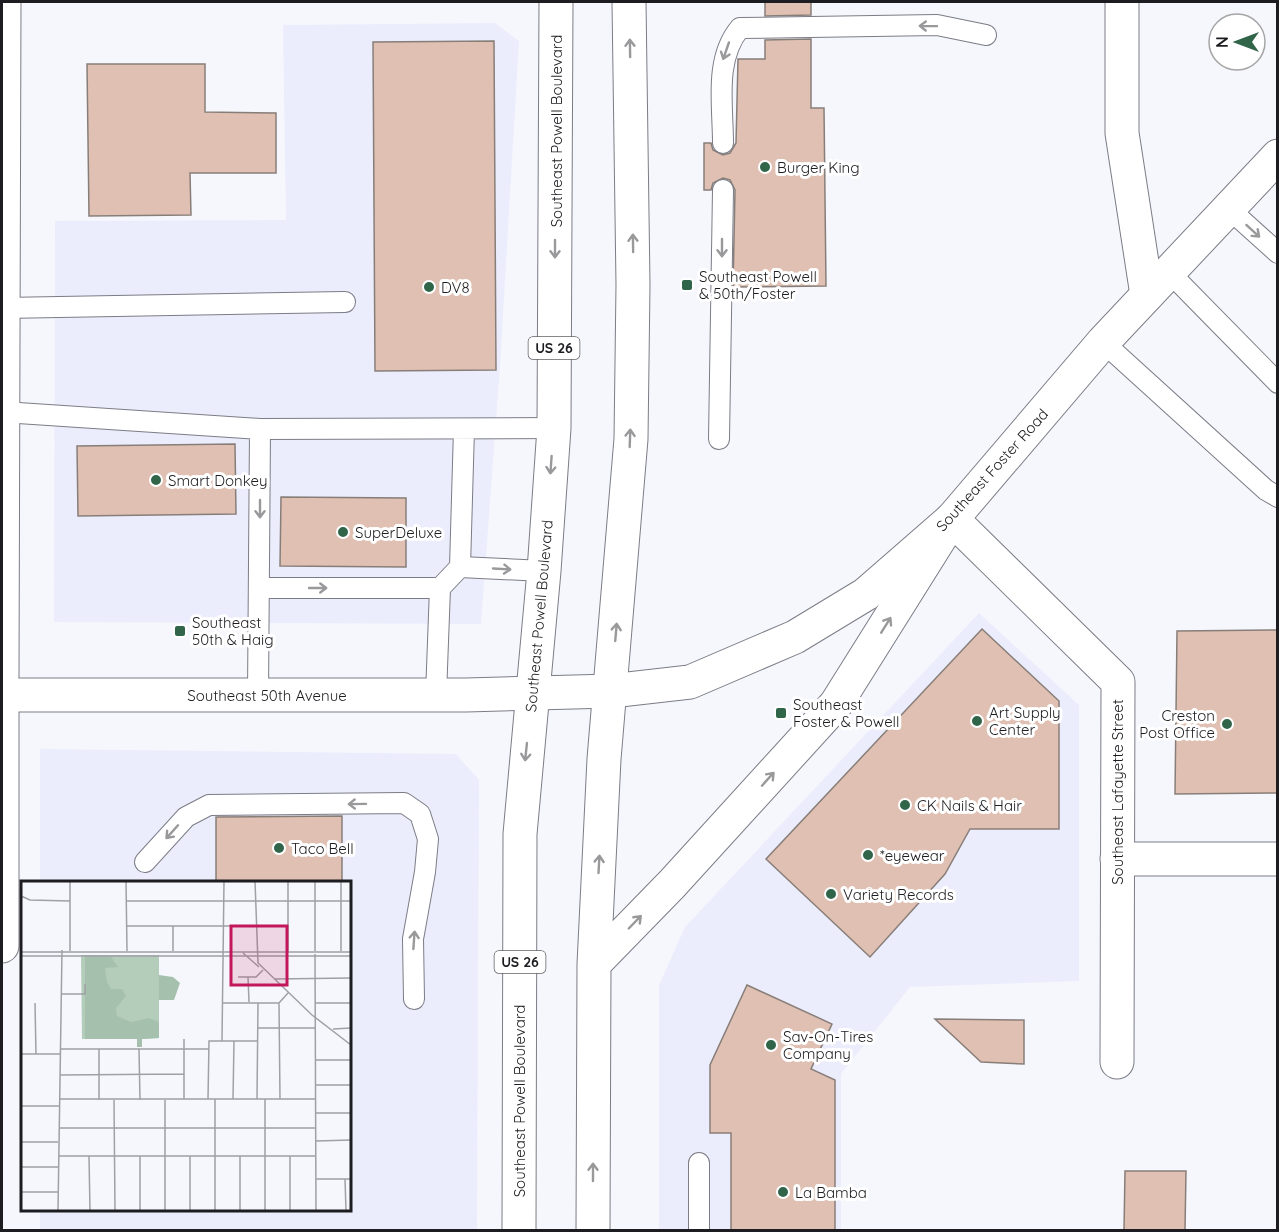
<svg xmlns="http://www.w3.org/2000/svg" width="1279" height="1232" font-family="Quicksand,sans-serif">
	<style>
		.built { fill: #ecedfc }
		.building { fill: #dfc0b2; stroke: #887e79; stroke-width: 1.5 }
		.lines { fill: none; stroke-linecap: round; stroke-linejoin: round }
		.service-casing { stroke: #7b7c86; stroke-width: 22 }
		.minor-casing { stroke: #7b7c86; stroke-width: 35 }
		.secondary-casing { stroke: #7b7c86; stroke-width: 35 }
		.primary-casing { stroke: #7b7c86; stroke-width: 35 }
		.service { stroke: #fff; stroke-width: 20 }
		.minor { stroke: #fff; stroke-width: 33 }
		.secondary { stroke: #fff; stroke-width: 33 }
		.primary { stroke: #fff; stroke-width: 33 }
		.oneway { stroke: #99999b }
		.poi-dot { fill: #31654a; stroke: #fff; stroke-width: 2 }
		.labels { text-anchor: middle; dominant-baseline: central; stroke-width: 6; stroke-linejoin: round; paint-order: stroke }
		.shield { fill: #fff; stroke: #616164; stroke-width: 1.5 }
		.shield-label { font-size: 14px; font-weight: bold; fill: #1d1d21 }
		.street-label { font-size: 15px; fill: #1d1d21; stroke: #fff }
		.poi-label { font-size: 15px; fill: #1d1d21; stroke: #fff; text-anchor: start }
		.inset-road { fill: none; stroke: #9fa0a5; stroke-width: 1.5 }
		.view { fill: #c2185b; fill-opacity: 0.15; stroke: #c2185b; stroke-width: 3 }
		.inset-edge { fill: none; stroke: #1d1d21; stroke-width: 3 }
	</style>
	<rect width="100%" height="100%" fill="#f6f7fd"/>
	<path class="built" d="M495,23L519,41L500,366L481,624L54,622L55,221L286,220L283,25Z
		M979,613L1079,705V981L910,987L841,1074V1230H659V985L685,927Z
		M40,749L456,754L479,780L477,1230H40V1210H350V882H40Z"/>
	<path class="building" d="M765,2H811V15L765,16Z
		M811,39V108H824L826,286L733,287L735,190L730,180L723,178L713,183L711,190H704V143H711L713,150L723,155L730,153L736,143L738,59H765V40Z
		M494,41L496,370L375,371L373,42Z
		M87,64H205V112L276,113V173H190L191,215L89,216Z
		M235,444L236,514L78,516L77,446Z
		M281,497L406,498V567L280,566Z
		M982,629L1059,701V829H970L945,874L870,957L766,859Z
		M1278,630V793L1175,794L1177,631Z
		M342,816V882H216V817Z
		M747,985L832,1024L811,1069L835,1080V1230H731V1133H710V1065Z
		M935,1019L1024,1020V1064L981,1062Z
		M1125,1171H1186L1185,1230H1124Z"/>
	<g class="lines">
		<defs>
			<path id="service" d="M723,143C723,105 714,59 740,28L937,25L986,35
				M1228,208L1278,253
				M1169,272L1278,383
				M3,308L345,302
				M1103,342L1266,490L1278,497
				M3,412L260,429L554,428
				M719,439L723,190
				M460,567L544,571
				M260,588H440
				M258,695L260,429
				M436,695L440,588L460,567L464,429
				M145,862L186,817L209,805L404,803L420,814L428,839L425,872L413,939L414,999
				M699,1163V1230"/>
			<path id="minor" d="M1122,2V133L1147,295
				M952,519L1118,682L1117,1062
				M2,677L4,2
				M2,709V946
				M1117,859H1278"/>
			<path id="secondary" d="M2,695H466L611,691L690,682L795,637L866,594L952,519L1103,342L1278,156"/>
			<path id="primary" d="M594,964L672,884L836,704L952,519
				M519,1230L520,834L544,571L554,428L556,2
				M593,1230L594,964L604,759L631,439L633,285L629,2"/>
		</defs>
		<use href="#service" class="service-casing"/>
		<use href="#minor" class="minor-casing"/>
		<use href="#secondary" class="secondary-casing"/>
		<use href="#primary" class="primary-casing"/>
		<use href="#service" class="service"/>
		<use href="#minor" class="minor"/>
		<use href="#secondary" class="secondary"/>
		<use href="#primary" class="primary"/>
	</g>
	<defs><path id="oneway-shaft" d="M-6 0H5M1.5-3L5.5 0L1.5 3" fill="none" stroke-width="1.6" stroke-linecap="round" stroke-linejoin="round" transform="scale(1.5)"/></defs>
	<g class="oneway">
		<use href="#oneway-shaft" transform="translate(928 26) rotate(-179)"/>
		<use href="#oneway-shaft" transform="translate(630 48) rotate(-91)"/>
		<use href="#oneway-shaft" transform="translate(726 51) rotate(109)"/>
		<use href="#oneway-shaft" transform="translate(1253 231) rotate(42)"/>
		<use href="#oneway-shaft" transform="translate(633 243) rotate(-91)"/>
		<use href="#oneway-shaft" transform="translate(722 248) rotate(90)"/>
		<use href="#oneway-shaft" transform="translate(555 249) rotate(90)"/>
		<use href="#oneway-shaft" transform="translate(630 438) rotate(-88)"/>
		<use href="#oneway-shaft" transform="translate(551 465) rotate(94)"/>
		<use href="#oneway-shaft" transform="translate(260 509) rotate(90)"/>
		<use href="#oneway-shaft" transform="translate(502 569) rotate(3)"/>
		<use href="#oneway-shaft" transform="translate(318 588)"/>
		<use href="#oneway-shaft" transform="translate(886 625) rotate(-58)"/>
		<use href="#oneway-shaft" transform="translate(616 632) rotate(-85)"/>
		<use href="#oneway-shaft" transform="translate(526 752) rotate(96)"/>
		<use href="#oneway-shaft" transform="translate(768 779) rotate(-48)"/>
		<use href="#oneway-shaft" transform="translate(357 804) rotate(179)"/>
		<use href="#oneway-shaft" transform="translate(172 832) rotate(132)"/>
		<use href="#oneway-shaft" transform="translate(599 864) rotate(-87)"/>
		<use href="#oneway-shaft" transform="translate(635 922) rotate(-46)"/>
		<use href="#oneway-shaft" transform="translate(414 940) rotate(-86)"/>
		<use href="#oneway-shaft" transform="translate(593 1172) rotate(-90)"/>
	</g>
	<g class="poi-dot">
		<circle cx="765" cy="167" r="6"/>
		<rect x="681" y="279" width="12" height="12" rx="3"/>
		<circle cx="429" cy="287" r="6"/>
		<circle cx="156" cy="480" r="6"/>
		<circle cx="343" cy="532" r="6"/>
		<rect x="174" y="625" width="12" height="12" rx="3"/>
		<rect x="775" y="707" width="12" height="12" rx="3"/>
		<circle cx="977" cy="721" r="6"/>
		<circle cx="1227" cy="724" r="6"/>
		<circle cx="905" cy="805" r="6"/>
		<circle cx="279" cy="848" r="6"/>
		<circle cx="868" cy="855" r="6"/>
		<circle cx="831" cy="894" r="6"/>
		<circle cx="771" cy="1045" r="6"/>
		<circle cx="783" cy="1192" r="6"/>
	</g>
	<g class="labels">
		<g class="shield">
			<rect x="528.5" y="337" width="51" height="22" rx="4.5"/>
			<rect x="494.5" y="951" width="51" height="22" rx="4.5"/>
		</g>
		<g class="shield-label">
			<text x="554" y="348">US 26</text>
			<text x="520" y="962">US 26</text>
		</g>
		<g class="street-label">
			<text transform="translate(556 131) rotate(-90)">Southeast Powell Boulevard</text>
			<text transform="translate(992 470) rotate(-48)">Southeast Foster Road</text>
			<text transform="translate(539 616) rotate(-85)">Southeast Powell Boulevard</text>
			<text x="267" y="695">Southeast 50th Avenue</text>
			<text transform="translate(1117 792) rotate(-90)">Southeast Lafayette Street</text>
			<text transform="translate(519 1101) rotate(-90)">Southeast Powell Boulevard</text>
		</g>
		<g class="poi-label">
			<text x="777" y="167">Burger King</text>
			<text x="699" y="276">Southeast Powell<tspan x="699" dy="17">&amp; 50th/Foster</tspan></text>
			<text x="441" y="287">DV8</text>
			<text x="168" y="480">Smart Donkey</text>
			<text x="355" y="532">SuperDeluxe</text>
			<text x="192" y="622">Southeast<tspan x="192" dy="17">50th &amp; Haig</tspan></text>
			<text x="793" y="704">Southeast<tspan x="793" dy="17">Foster &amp; Powell</tspan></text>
			<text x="989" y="712">Art Supply<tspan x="989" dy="17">Center</tspan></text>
			<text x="1215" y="715" text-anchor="end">Creston<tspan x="1215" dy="17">Post Office</tspan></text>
			<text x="917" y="805">CK Nails &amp; Hair</text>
			<text x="291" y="848">Taco Bell</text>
			<text x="880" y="855">*eyewear</text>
			<text x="843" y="894">Variety Records</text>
			<text x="783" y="1036">Sav-On-Tires<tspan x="783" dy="17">Company</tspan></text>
			<text x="795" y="1192">La Bamba</text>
		</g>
	</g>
	<g transform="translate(21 881)">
		<rect width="330" height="330" fill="#f6f7fd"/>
		<path d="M60,74H138V157L121,158V166H116V158H61Z" fill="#b4ccba"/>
		<path d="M64,74L90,76L97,86L84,87L86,101L90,108H101L105,115L95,127L96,135L110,141L128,137L138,141V157L121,158V166H116V158H64ZM138,94L152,96L159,102L153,119H138Z" fill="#a5c1ad"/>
		<path class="inset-road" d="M49,0V70M105,0L106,70M234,0L237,82L291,134L330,164M0,15L9,19L49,20M105,20H330M106,45H267M152,45V70M294,70V0M320,70V0M0,71H330M222,72L238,86M267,72V0M294,73L295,330M0,75H330M217,96H235L242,89M227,96L228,121M254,98L330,97M40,113H64V103M14,122L15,173M202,122H258L267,112M258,122L259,218M294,122H330M237,147H294M312,148L330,147M163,158V218M201,160L203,0M39,168H188M78,168V219M118,168L119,219M0,173H39M295,179H330M39,194L163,193M295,204H330M39,218H295M187,218L188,160H236M194,218V330M212,218L213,160M236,218L237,122M93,219L94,330M144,219V330M0,225H38M295,232H330M38,247H294M295,260L330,259M0,261H37M38,275H294M68,275L69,330M119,275V330M169,275V330M219,275V330M269,275V330M0,286H37M295,298H330M324,298L325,330M0,311H37M37,330L41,69M244,330V218"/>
		<path class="view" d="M210,45H266V104H210Z"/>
		<rect width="330" height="330" class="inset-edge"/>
	</g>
	<rect width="1279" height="1232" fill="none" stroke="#1d1d21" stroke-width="6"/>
	<g transform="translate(1237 42) rotate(270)"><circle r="28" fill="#ffffff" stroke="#a5a5a6" stroke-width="1.5"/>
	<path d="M0-4.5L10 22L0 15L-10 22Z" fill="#31654a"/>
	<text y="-9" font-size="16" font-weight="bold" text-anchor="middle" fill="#1d1d21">N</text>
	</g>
</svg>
